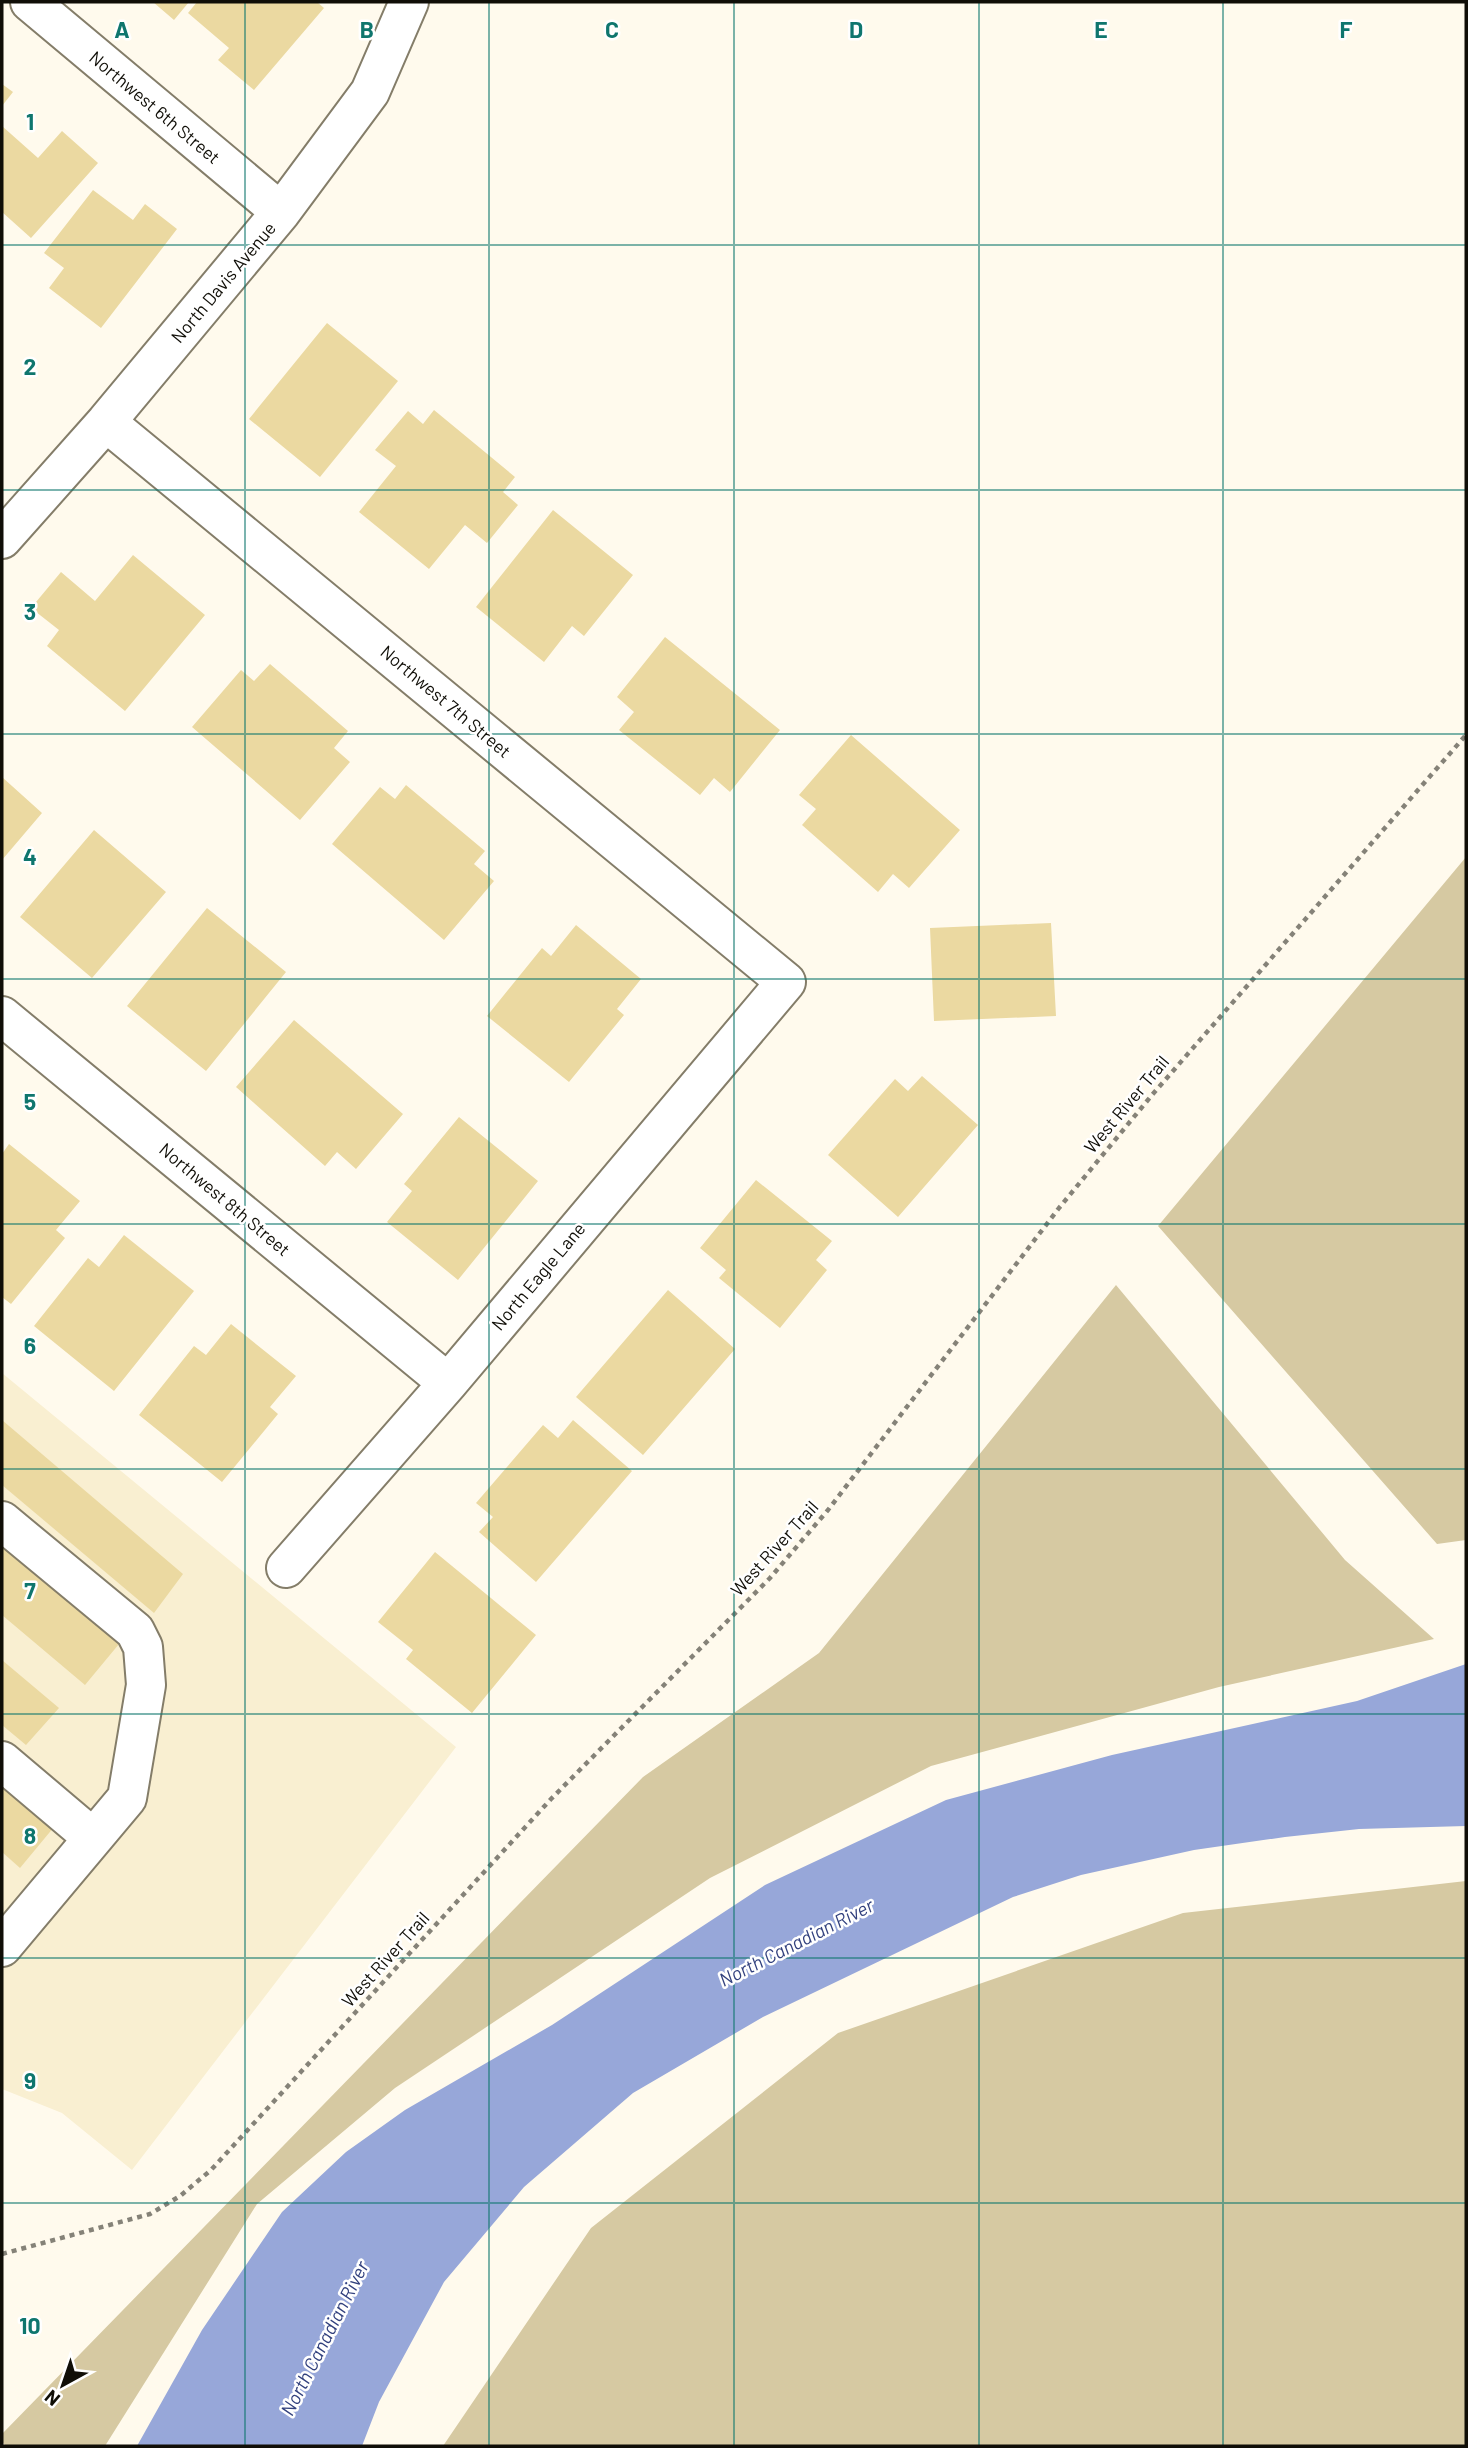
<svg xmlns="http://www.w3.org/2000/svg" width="1468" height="2448" font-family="Barlow,sans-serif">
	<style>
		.built { fill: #f9efd1 }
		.green { fill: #d6c9a2 }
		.water { fill: #97a7d9 }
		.building { fill: #ebd9a1 }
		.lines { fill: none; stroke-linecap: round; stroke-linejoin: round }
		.minor-casing { stroke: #847d69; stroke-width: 42 }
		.path { stroke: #858278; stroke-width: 4.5; stroke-dasharray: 5 5; stroke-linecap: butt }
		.minor { stroke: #fff; stroke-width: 38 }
		.grid { fill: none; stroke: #0f766e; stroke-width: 2; stroke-opacity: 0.55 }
		.labels { text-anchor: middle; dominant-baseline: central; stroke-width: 5; stroke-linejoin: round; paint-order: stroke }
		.street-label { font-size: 18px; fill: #100e07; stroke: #fff }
		.water-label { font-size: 19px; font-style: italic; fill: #32417e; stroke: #fff }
		.grid-label { font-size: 23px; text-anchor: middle; font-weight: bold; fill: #0f766e; stroke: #fff; stroke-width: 5; stroke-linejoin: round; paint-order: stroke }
	</style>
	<rect width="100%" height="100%" fill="#fffaed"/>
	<path class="built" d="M2,1373L456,1747L132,2170L62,2113L2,2089Z"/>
	<path class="green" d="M1466,857V1540L1437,1544L1158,1226Z
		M1116,1285L1345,1560L1434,1639L1219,1687L931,1766L710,1878L395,2088L257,2204L105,2446H6L2,2442V2434L643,1777L819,1653Z
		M1466,1881V2446H443L591,2228L838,2033L1183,1913Z"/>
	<path class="water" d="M1466,1664V1826L1359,1829L1285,1837L1194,1850L1081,1875L1013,1897L763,2017L633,2093L524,2187L444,2282L379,2402L362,2446H137L202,2330L282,2212L346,2152L405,2110L552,2025L765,1885L946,1800L1112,1755L1357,1701Z"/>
	<path class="building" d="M153,2H189L174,20Z
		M197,2H317L324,8L254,90L218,60L229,48L188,13Z
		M2,84L13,92L2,106Z
		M2,126L38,158L62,131L98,163L31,238L2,212Z
		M93,190L133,220L145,204L177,229L101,328L49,288L64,268L44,253Z
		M327,323L398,381L320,477L249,419Z
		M434,410L515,477L503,492L518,505L487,543L465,525L429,569L359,512L396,466L375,450L408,411L423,424Z
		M553,510L633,575L584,636L572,626L544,662L476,607Z
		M133,555L205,615L125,711L47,646L59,630L31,608L61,572L95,601Z
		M665,637L780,730L730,792L714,778L700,795L619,730L634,712L617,697Z
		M270,664L348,731L334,748L350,762L300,820L192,727L241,670L254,681Z
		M851,735L960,830L909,888L893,874L878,892L802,825L816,809L799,795Z
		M2,777L42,813L2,860Z
		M406,785L485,851L474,864L494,881L444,940L332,844L380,787L395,799Z
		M94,830L166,892L92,978L20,917Z
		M207,908L286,972L206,1071L127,1006Z
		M1051,923L1056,1016L934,1021L930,928Z
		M576,925L641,979L617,1009L624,1015L569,1082L487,1016L542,948L551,956Z
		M294,1020L403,1114L356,1169L337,1152L325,1166L236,1087Z
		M922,1076L978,1125L898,1217L828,1155L895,1079L908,1091Z
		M459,1117L538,1181L458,1280L387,1222L412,1191L404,1184Z
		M9,1144L80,1201L56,1230L65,1238L11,1304L2,1297V1154Z
		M756,1180L832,1241L816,1260L827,1270L780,1328L719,1278L726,1270L700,1248Z
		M124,1235L194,1291L114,1391L34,1326L88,1258L99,1267Z
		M668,1290L735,1349L643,1455L576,1397Z
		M231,1324L296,1376L270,1407L278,1414L222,1482L139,1415L194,1346L206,1355Z
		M2,1420L183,1574L154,1613L2,1485Z
		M573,1420L632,1471L536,1582L479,1532L493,1517L476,1503L543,1425L558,1438Z
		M2,1546L119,1644L85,1685L2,1615Z
		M435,1552L536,1635L472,1713L406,1659L413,1650L378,1622Z
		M2,1660L59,1708L26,1745L2,1725Z
		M2,1783L54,1827L20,1868L2,1852Z"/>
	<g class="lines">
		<defs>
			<path id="minor" d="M30,2L281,212
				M106,422L786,982L448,1383L286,1568
				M2,539L106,422L281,212L370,92L409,2
				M2,1016L448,1383
				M2,1521L135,1631L143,1647L146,1685L127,1798L2,1947
				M2,1761L93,1838"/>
		</defs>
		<use href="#minor" class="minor-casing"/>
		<path class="path" d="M2,2254L150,2214L180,2196L211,2170L551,1799L770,1578L828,1510L1059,1208L1152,1095L1466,735"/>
		<use href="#minor" class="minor"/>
	</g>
	<path class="grid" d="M245,2V2446M489,2V2446M734,2V2446M979,2V2446M1223,2V2446M2,245H1466M2,490H1466M2,734H1466M2,979H1466M2,1224H1466M2,1469H1466M2,1714H1466M2,1958H1466M2,2203H1466"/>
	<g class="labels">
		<g class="street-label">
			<text transform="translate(155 107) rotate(40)">Northwest 6th Street</text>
			<text transform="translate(223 282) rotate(-50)">North Davis Avenue</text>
			<text transform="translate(446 701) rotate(40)">Northwest 7th Street</text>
			<text transform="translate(1126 1104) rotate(-50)">West River Trail</text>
			<text transform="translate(225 1199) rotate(40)">Northwest 8th Street</text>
			<text transform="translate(538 1276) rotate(-50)">North Eagle Lane</text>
			<text transform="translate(774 1548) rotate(-48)">West River Trail</text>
			<text transform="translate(385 1959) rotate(-48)">West River Trail</text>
		</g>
		<g class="water-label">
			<text transform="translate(796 1942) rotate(-27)">North Canadian River</text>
			<text transform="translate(324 2338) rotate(-63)">North Canadian River</text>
		</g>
	</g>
	<g class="grid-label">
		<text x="122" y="38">A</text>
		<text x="367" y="38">B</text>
		<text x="612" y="38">C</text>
		<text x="856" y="38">D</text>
		<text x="1101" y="38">E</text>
		<text x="1346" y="38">F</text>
		<text x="30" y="130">1</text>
		<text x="30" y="375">2</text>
		<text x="30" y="620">3</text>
		<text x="30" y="865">4</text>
		<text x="30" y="1110">5</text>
		<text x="30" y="1354">6</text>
		<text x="30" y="1599">7</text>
		<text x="30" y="1844">8</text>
		<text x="30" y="2089">9</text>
		<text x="30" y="2334">10</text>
	</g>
	<rect width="1468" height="2448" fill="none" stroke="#100e07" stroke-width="7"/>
	<g transform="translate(63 2385) rotate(220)" stroke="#ffffff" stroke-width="5" paint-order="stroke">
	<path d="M0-5L12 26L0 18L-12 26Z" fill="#100e07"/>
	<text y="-10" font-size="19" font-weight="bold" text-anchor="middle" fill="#100e07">N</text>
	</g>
</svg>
